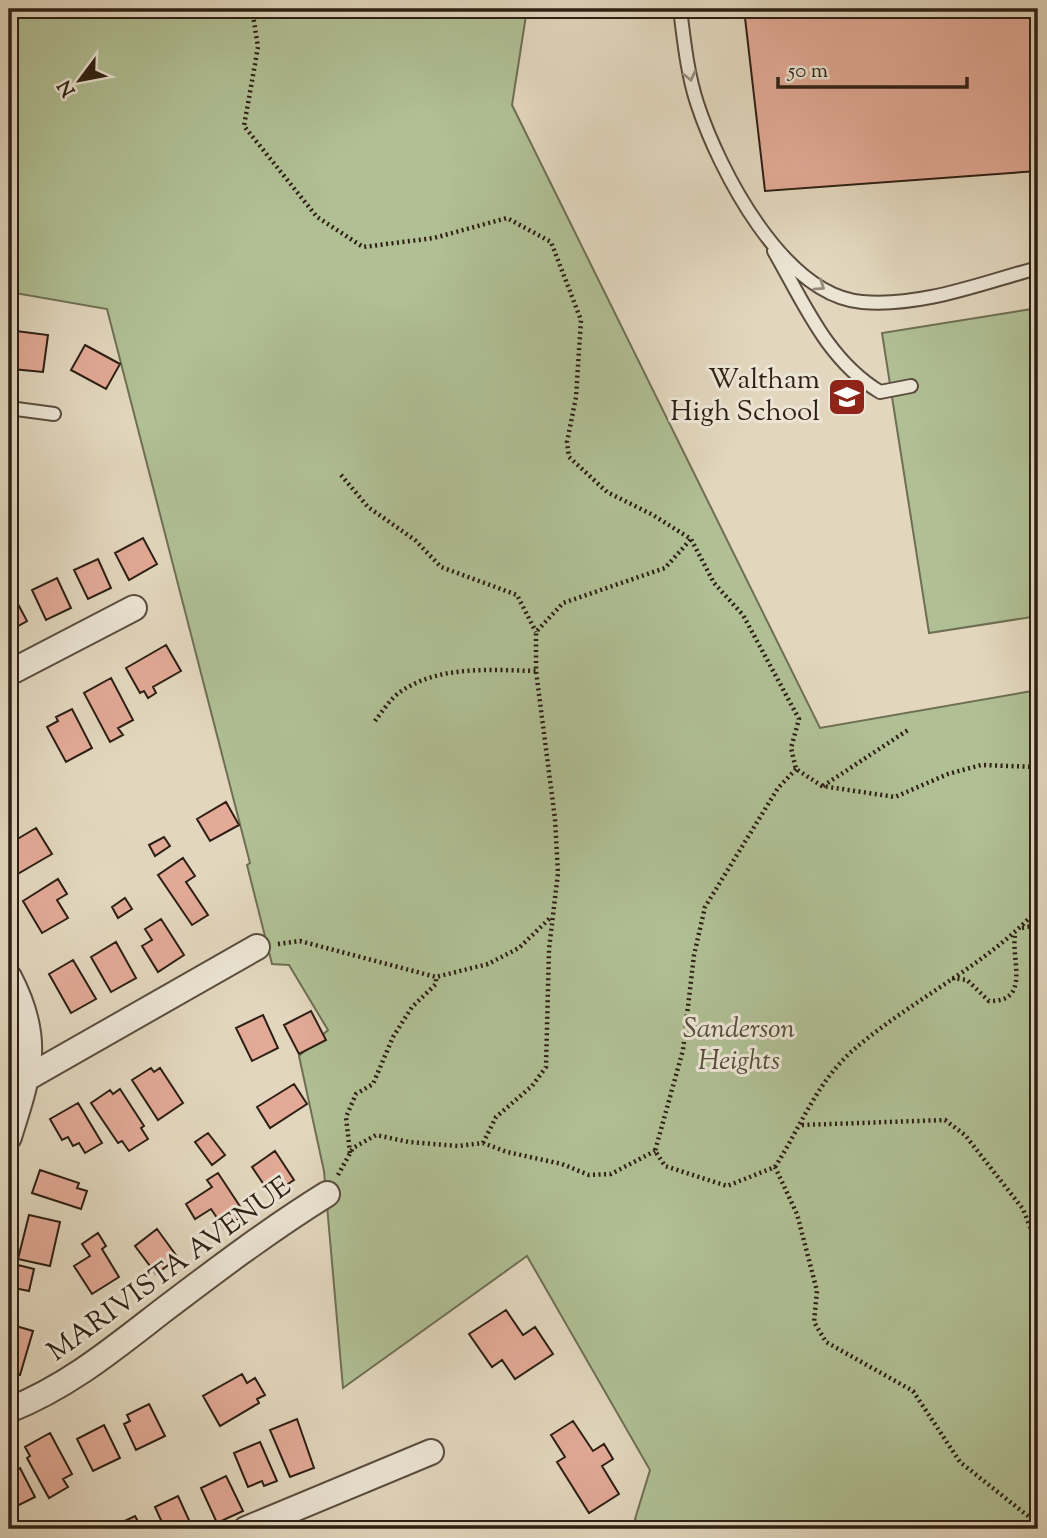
<svg xmlns="http://www.w3.org/2000/svg" width="1047" height="1538" font-family="'Sorts Mill Goudy',serif">
	<style>
		.green { fill: #b0bf94; stroke: #6e6f54; stroke-width: 2 }
		.building { fill: #e3aa97; stroke: #2d1f14; stroke-width: 2 }
		.lines { fill: none; stroke-linecap: round; stroke-linejoin: round }
		.service-casing { stroke: #5a4d3e; stroke-width: 16 }
		.minor-casing { stroke: #5a4d3e; stroke-width: 28 }
		.path { stroke: #2d1f14; stroke-width: 4.5; stroke-dasharray: 2 3.5; stroke-linecap: butt }
		.service { stroke: #ece5d5; stroke-width: 12 }
		.minor { stroke: #ece5d5; stroke-width: 24 }
		.oneway { stroke: #968c7e }
		.labels { text-anchor: middle; dominant-baseline: central; stroke-width: 6; stroke-linejoin: round; paint-order: stroke }
		.poi-label { font-size: 28px; fill: #2d1f14; stroke: #ece5d5; text-anchor: end }
		.park-label { font-size: 28px; font-style: italic; fill: #544f3a; stroke: #ece5d5 }
		.street-label { font-size: 28px; fill: #2d1f14; stroke: #ece5d5 }
	</style>
	<rect width="100%" height="100%" fill="#e2d7be"/>
	<filter id="stains"><feTurbulence type="fractalNoise" baseFrequency=".00286" numOctaves="4"/><feColorMatrix values="0 0 0 0 .2 0 0 0 0 .09 0 0 0 0 .02 0 0 0 .5 -.17"/></filter>
	<radialGradient id="worn" r=".72"><stop offset=".6" stop-color="#630" stop-opacity="0"/><stop offset="1" stop-color="#630" stop-opacity=".3"/></radialGradient>
	<path class="green" d="M9,9H527L512,105L820,728L1038,690V1529H642L635,1519L650,1470L527,1256L343,1388L324,1171L299,1056L328,1030L289,965L272,964L247,865L250,863L107,309L9,292Z
		M1038,308V616L929,633L882,333Z"/>
	<path class="building" d="M744,9H1038V171L765,191Z
		M16,331L48,335L43,372L12,369Z
		M85,345L120,364L106,389L71,370Z
		M143,538L157,564L129,580L115,553Z
		M98,559L111,588L88,599L74,570Z
		M57,578L71,608L46,620L32,590Z
		M9,587L27,621L9,631Z
		M166,645L181,671L153,687L156,693L148,698L144,691L140,693L126,668Z
		M111,678L133,720L118,728L123,735L110,742L84,693Z
		M72,709L92,748L66,762L47,727L58,721L56,717Z
		M226,802L239,825L210,841L197,819Z
		M36,828L52,854L9,879V844Z
		M164,837L170,846L155,856L149,845Z
		M183,858L195,876L186,882L208,915L192,925L158,875Z
		M58,879L67,894L57,900L68,918L42,933L23,901Z
		M125,898L132,909L118,918L112,907Z
		M161,919L184,955L158,972L142,946L152,940L145,929Z
		M116,942L136,978L111,992L91,957Z
		M73,960L96,999L71,1013L49,974Z
		M311,1011L326,1040L299,1054L284,1025Z
		M263,1015L278,1048L252,1061L236,1028Z
		M151,1068L154,1072L160,1068L183,1103L158,1120L132,1080Z
		M294,1084L307,1104L270,1128L257,1107Z
		M120,1089L144,1126L141,1128L148,1139L129,1151L122,1141L118,1143L91,1103L110,1090L113,1094Z
		M78,1103L102,1143L85,1153L79,1143L73,1146L68,1137L62,1140L50,1119Z
		M208,1133L225,1155L212,1165L195,1142Z
		M275,1151L294,1180L271,1195L252,1167Z
		M40,1170L79,1183L77,1188L87,1191L81,1209L32,1193Z
		M218,1173L245,1214L224,1228L211,1209L195,1219L186,1204L212,1187L207,1180Z
		M29,1215L60,1222L50,1266L18,1259Z
		M157,1229L178,1258L156,1274L135,1246Z
		M98,1233L106,1246L102,1249L119,1277L92,1294L74,1266L90,1256L82,1244Z
		M18,1265L34,1269L29,1291L14,1288Z
		M506,1310L523,1335L535,1327L553,1354L515,1379L502,1360L492,1367L469,1334Z
		M9,1324L33,1331L20,1375L9,1372Z
		M242,1374L247,1383L255,1378L265,1395L257,1399L259,1403L220,1426L203,1396Z
		M149,1404L165,1436L136,1450L124,1424L130,1421L127,1415Z
		M297,1419L314,1468L290,1477L270,1430Z
		M573,1421L593,1451L604,1444L613,1459L602,1466L619,1494L589,1513L557,1462L565,1457L551,1435Z
		M104,1425L120,1458L93,1471L77,1439Z
		M50,1433L72,1474L63,1479L68,1487L49,1498L27,1458L30,1456L25,1447Z
		M260,1442L277,1481L264,1486L262,1481L248,1487L234,1453Z
		M20,1468L35,1497L9,1510V1474Z
		M226,1476L243,1511L217,1523L201,1488Z
		M178,1496L193,1529H165L155,1507Z
		M135,1516L142,1529H113L112,1527Z"/>
	<g class="lines">
		<defs>
			<path id="service" d="M680,9C684,40 687,72 697,103C719,170 783,295 862,302C923,307 981,283 1038,268
				M774,251C804,303 827,360 880,392L911,386
				M9,408L54,414"/>
			<path id="minor" d="M9,673L134,608
				M9,977C42,1040 29,1073 9,1137
				M27,1078L257,947
				M9,1410C67,1387 112,1350 161,1312C215,1271 269,1230 327,1194
				M246,1529L431,1452"/>
		</defs>
		<use href="#service" class="service-casing"/>
		<use href="#minor" class="minor-casing"/>
		<path class="path" d="M252,9L258,47L244,126L317,217L363,247L434,238L507,218L551,242L581,320L576,397L567,442L569,457L607,492L653,515L691,539L714,583L743,615L799,719L791,748L796,769L822,786L895,797L948,774L981,765L1038,767
			M341,475L368,507L415,540L441,567L517,595L536,632
			M375,721C382,712 390,699 400,692C439,665 490,670 536,671
			M796,769L778,788L705,907L694,955L683,1050L655,1151L665,1166L727,1186L775,1167L797,1214L817,1291L814,1322L826,1342L913,1391L960,1462L1038,1524
			M823,786L908,730
			M1022,928L1038,925
			M278,944L300,941L436,977L488,964L519,948L551,917
			M952,978L967,980L989,1001C1031,1002 1011,960 1015,935
			M802,1125L945,1120L965,1135L1023,1209L1038,1247
			M483,1143L496,1117L532,1086L546,1067L549,949L558,873L555,819L536,671V632L563,603L665,568L691,539
			M350,1153L346,1117L356,1094L373,1084L393,1037L412,1007L436,984V977
			M775,1167C800,1128 816,1084 851,1052C910,1000 985,967 1038,909
			M338,1175L353,1148L376,1135L409,1142L458,1146L483,1143L507,1152L562,1164L589,1175L611,1174L655,1151"/>
		<use href="#service" class="service"/>
		<use href="#minor" class="minor"/>
	</g>
	<defs><path id="oneway-chevron" d="M-2-3.5L2.5 0L-2 3.5" fill="none" stroke-width="1.6" stroke-linecap="round" stroke-linejoin="round" transform="scale(1.75)"/></defs>
	<g class="oneway">
		<use href="#oneway-chevron" transform="translate(690 76) rotate(77)"/>
		<use href="#oneway-chevron" transform="translate(820 286) rotate(34)"/>
	</g>
	<defs>
		<symbol id="school-square" viewBox="-11 -11 22 22"><rect x="-9" y="-9" width="18" height="18" rx="4" fill="#8f2418" stroke="#ece5d5"/><path d="M0-5L7-2L0 1L-7-2ZM-4 1L0 2.5L4 1V4Q0 6-4 4Z" fill="#fff"/></symbol>
	</defs>
	<g fill-rule="evenodd">
		<use href="#school-square" x="825" y="375" width="44" height="44"/>
	</g>
	<g class="labels">
		<g class="poi-label">
			<text x="820" y="381">Waltham<tspan x="820" dy="32">High School</tspan></text>
		</g>
		<g class="park-label">
			<text x="739" y="1030">Sanderson<tspan x="739" dy="32">Heights</tspan></text>
		</g>
		<g class="street-label">
			<text transform="translate(170 1270) rotate(-36)">MARIVISTA AVENUE</text>
		</g>
	</g>
	<rect width="1047" height="1538" fill="none" stroke="#e2d7be" stroke-width="35"/>
	<rect x="10" y="10" width="1026" height="1517" fill="none" stroke="#2d1f14" stroke-width="3.5"/>
	<rect x="18" y="18" width="1012" height="1503" fill="none" stroke="#2d1f14" stroke-width="2"/>
	<g transform="translate(80 80) rotate(238)" stroke="#ece5d5" stroke-width="5" paint-order="stroke">
	<path d="M0-5L12 26L0 18L-12 26Z" fill="#2d1f14"/>
	<text y="-10" font-size="19" font-weight="bold" text-anchor="middle" fill="#2d1f14">N</text>
	</g>
	<path d="M778 77v10h189v-10" fill="none" stroke="#2d1f14" stroke-width="3.5"/>
	<text x="788" y="77" font-size="21" fill="#2d1f14" stroke="#ece5d5" stroke-width="5" paint-order="stroke">50 m</text>
	<rect width="100%" height="100%" filter="url(#stains)"/>
	<rect width="100%" height="100%" fill="url(#worn)"/>
</svg>
